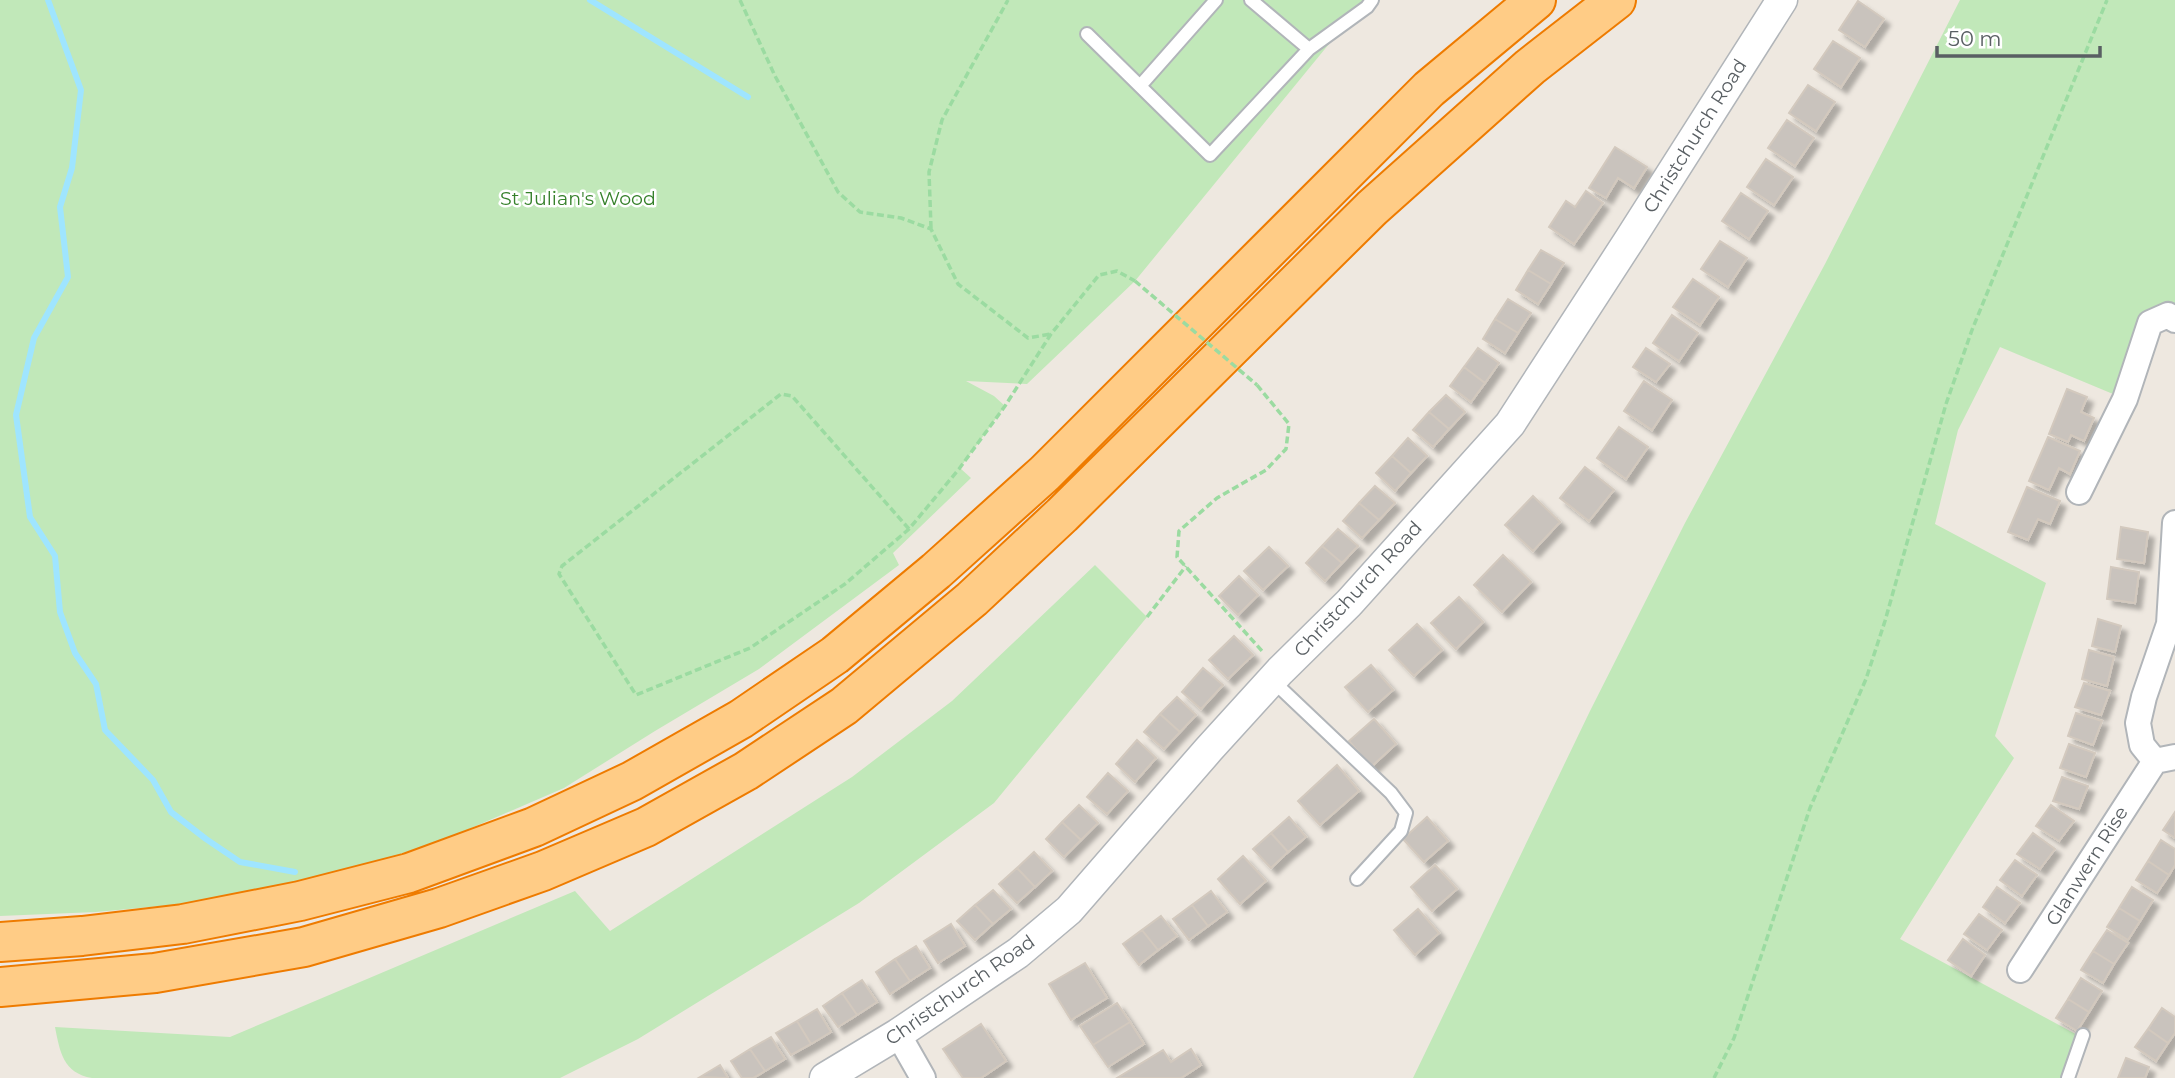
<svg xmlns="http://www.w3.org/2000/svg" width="2175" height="1078" font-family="Montserrat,sans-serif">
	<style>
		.green { fill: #c1e8b9 }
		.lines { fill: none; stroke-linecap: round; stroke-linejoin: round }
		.stream { stroke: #9fe5ff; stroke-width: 6 }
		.building { fill: #c9c3bd; stroke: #d3c9be; stroke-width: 2; filter: url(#shadow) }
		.service-casing { stroke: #b1b5b9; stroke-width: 16 }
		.minor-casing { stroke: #b1b5b9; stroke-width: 28 }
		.tertiary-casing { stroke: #b1b5b9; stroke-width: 33 }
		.motorway-casing { stroke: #ee7b00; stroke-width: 42 }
		.path { stroke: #9bdba1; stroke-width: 3.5; stroke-dasharray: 7 3.5; stroke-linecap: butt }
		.service { stroke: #fff; stroke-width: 12 }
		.minor { stroke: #fff; stroke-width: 24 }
		.tertiary { stroke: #fff; stroke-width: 30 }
		.motorway { stroke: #ffcc86; stroke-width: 38 }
		.path-bridge { stroke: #9bdba1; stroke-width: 3.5; stroke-dasharray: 7 3.5; stroke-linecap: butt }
		.labels { text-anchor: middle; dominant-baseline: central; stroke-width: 5; stroke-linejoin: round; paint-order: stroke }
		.street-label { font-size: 19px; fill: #595f63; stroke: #fff }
		.park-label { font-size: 19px; fill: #36812b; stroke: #fff }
	</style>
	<defs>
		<filter id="shadow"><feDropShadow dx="6" dy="6" stdDeviation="2" flood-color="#0004"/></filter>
	</defs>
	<rect width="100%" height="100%" fill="#eee8e0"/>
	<path class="green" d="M0,0H1365L1135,281L1027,384L966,381L994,396L1005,406L960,468L971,478L893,553L899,565L759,669L655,731L564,788L448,838L386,859L248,894L183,904L96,912L0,916Z
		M1960,0H2175V320L2168,315L2125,399L2000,347L1958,430L1935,524L2046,583L1995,736L2014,758L1900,939L2083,1038L2069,1078H1413L1590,711L1685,523L1825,264Z
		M1095,565L1147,617L994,803L859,903L638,1039L560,1078H92C63,1073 60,1052 55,1027L230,1037L575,891L610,931L852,777L952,701Z"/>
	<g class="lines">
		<path class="stream" d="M48,0L81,90L72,168L60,207L68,277L34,338L16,415L30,517L55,556L60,612L75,653L96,684L105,730L153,780L171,812L206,839L240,862L295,872
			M590,0L748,97"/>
	</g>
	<path class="building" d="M1858,1L1884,19L1865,47L1839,30Z
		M1833,41L1860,58L1841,87L1814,69Z
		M1808,85L1835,102L1816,131L1789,113Z
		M1787,120L1814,138L1795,166L1768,148Z
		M1615,147L1647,167L1634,188L1618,178L1606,198L1589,188Z
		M1766,159L1793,177L1774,205L1747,187Z
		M1586,191L1603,203L1574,244L1549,227L1566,201L1575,207Z
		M1741,193L1768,211L1749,239L1722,221Z
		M1720,241L1747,258L1728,287L1701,269Z
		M1541,250L1564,263L1551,284L1528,270Z
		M1528,270L1551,284L1538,304L1516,290Z
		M1693,279L1719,297L1700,325L1673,307Z
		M1508,299L1531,313L1518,333L1495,319Z
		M1672,315L1698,333L1679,361L1653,343Z
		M1495,319L1518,333L1505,353L1483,339Z
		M1478,348L1499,363L1485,383L1464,367Z
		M1646,348L1670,364L1656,382L1633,367Z
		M1464,367L1485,383L1471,402L1450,386Z
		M1644,381L1672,400L1652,430L1624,411Z
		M2067,389L2087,397L2081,412L2094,418L2084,441L2071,435L2068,442L2049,434Z
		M1446,395L1465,412L1449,429L1429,412Z
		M1429,412L1449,429L1433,447L1413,430Z
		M1619,427L1648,447L1626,479L1597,458Z
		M2048,437L2080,451L2070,474L2059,468L2049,490L2029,481Z
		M1408,438L1427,456L1411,473L1392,456Z
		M1392,456L1411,473L1395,491L1376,473Z
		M1585,467L1614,490L1589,521L1560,498Z
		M1375,486L1395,503L1379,520L1359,503Z
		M2027,487L2060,501L2050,524L2038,519L2028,540L2008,532Z
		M1533,496L1560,522L1533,551L1505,525Z
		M1359,503L1379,520L1362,538L1343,521Z
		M2121,527L2148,532L2144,563L2117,559Z
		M1338,529L1358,546L1342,563L1322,546Z
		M1322,546L1342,563L1325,581L1306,563Z
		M1269,547L1288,566L1263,590L1244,571Z
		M1503,555L1531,582L1502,612L1474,585Z
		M2111,567L2139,572L2135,603L2107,599Z
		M1239,576L1258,595L1238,615L1219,596Z
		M1459,597L1483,622L1456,649L1431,623Z
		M2098,619L2121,626L2115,652L2092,646Z
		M1417,624L1442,650L1414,676L1389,650Z
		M1234,636L1253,655L1228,679L1209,660Z
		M2089,650L2114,657L2107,686L2082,679Z
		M1371,665L1393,690L1368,712L1345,687Z
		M1203,668L1223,685L1201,709L1182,692Z
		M2084,683L2110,691L2101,715L2075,707Z
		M1177,697L1196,715L1180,732L1160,714Z
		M2076,713L2102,721L2093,745L2068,736Z
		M1160,714L1180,732L1164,749L1144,732Z
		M1374,719L1396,744L1371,767L1349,741Z
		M1137,740L1156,758L1135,782L1116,764Z
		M2069,744L2095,753L2086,777L2060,768Z
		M1337,765L1359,791L1320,825L1298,801Z
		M1108,773L1128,791L1107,814L1087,797Z
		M2062,777L2088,786L2079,809L2053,801Z
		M1079,805L1098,823L1081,840L1062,822Z
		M2051,805L2074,821L2059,841L2036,826Z
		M2175,812V838L2163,830Z
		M1289,817L1306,837L1288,852L1271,833Z
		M1427,817L1448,841L1424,862L1403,839Z
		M1062,822L1081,840L1064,857L1046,839Z
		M1271,833L1288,852L1271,868L1253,849Z
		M2033,833L2055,849L2040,869L2017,854Z
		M2161,840L2175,849V865L2169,875L2148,861Z
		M1034,852L1052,871L1035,887L1017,868Z
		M1243,856L1266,881L1240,904L1218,879Z
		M2015,860L2037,875L2022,896L2000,880Z
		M2148,861L2169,875L2157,893L2136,880Z
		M1435,865L1457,889L1432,911L1411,887Z
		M1017,868L1035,887L1017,903L999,884Z
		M1997,887L2020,903L2005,923L1983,907Z
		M2132,887L2153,900L2140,921L2119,908Z
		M993,890L1011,909L993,924L975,905Z
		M1211,891L1227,912L1208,926L1192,905Z
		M975,905L993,924L975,940L957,921Z
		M1192,905L1208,926L1189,940L1173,919Z
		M2119,908L2140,921L2128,940L2107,927Z
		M1418,909L1439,933L1415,955L1394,930Z
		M1979,914L2002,930L1987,950L1964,934Z
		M1161,916L1177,936L1158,950L1142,930Z
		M951,924L965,946L938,963L924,941Z
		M1142,930L1158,950L1139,965L1123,944Z
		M2107,930L2128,943L2114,964L2093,951Z
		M1963,939L1985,955L1971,976L1948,960Z
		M916,946L930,968L910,981L895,959Z
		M2093,951L2114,964L2103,983L2081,970Z
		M895,959L910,981L890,994L876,972Z
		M1085,963L1107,998L1071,1020L1049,984Z
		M2081,978L2102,991L2089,1012L2068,999Z
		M862,980L877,1002L857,1015L842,993Z
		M842,993L857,1015L838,1027L823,1006Z
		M2068,999L2089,1012L2077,1031L2056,1018Z
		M1117,1003L1130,1022L1093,1045L1080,1026Z
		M2162,1008L2175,1017V1033L2168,1043L2148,1029Z
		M817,1009L831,1032L811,1044L797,1021Z
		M797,1021L811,1044L791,1055L776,1033Z
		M1130,1022L1144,1044L1108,1067L1093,1045Z
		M981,1024L1006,1061L981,1078H963L943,1049Z
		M2148,1029L2168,1043L2156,1061L2135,1047Z
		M771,1037L785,1059L765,1071L750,1049Z
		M750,1049L765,1071L753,1078H742L731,1061Z
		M1191,1049L1201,1065L1181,1078H1117L1163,1050L1171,1062Z
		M2126,1058L2149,1067L2145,1078H2118Z
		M720,1065L728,1078L700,1077Z"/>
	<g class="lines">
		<defs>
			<path id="service" d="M1251,0L1309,49
				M1087,34L1210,155L1309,49L1367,7L1372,0
				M1140,86L1216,0
				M1272,680L1391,793L1406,813L1401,831L1357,879
				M2068,1078L2083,1035"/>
			<path id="minor" d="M2079,492L2125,399L2150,323L2168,315L2175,320
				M2175,523L2169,624L2144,697L2138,723L2142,745L2155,761L2175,757
				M2020,970L2155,761
				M898,1034L923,1078"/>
			<path id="tertiary" d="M825,1078L898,1034L1018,953L1069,910L1209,749L1280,671L1349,603L1510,424L1630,239L1782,0"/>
			<path id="motorway" d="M0,942L82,936L183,924L300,901L409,873L534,827L632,781L741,719L835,655L936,571L1045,473L1429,89L1536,0
				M0,987L155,973L304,947L439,908L543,871L646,827L746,771L844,706L972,599L1062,515L1372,208L1530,67L1616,0"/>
		</defs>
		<use href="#service" class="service-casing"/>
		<use href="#minor" class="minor-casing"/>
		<use href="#tertiary" class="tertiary-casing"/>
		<use href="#motorway" class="motorway-casing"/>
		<path class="path" d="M740,0L775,76L838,192L860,212L901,218L931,229L958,284L1028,338L1051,334
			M931,228L929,172L942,120L1008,0
			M1257,385L1289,424L1286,449L1266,470L1217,498L1179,531L1177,557L1263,652
			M909,529L792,396L781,394L562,566L559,574L636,695L750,648L845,584L909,529L959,469L1005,406L1051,334L1099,275L1117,271L1135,281
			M1147,617L1186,566
			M1714,1078L1734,1038L1810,808L1866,679L1885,621L1946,404L1972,330L2107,0"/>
		<use href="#service" class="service"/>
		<use href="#minor" class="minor"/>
		<use href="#tertiary" class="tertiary"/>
		<use href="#motorway" class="motorway"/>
		<path class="path-bridge" d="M1135,281L1257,385"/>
	</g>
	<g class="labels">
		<g class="street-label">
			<text transform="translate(1695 136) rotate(-58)">Christchurch Road</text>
			<text transform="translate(1358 589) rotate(-47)">Christchurch Road</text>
			<text transform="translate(2087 866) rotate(-58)">Glanwern Rise</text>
			<text transform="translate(960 990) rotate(-35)">Christchurch Road</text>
		</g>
		<g class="park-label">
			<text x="578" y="198">St Julian's Wood</text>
		</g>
	</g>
	<path d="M1937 46v10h163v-10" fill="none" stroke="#595f63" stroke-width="3.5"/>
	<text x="1948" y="46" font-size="21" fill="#595f63" stroke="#ffffff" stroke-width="5" paint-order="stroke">50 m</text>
</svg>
